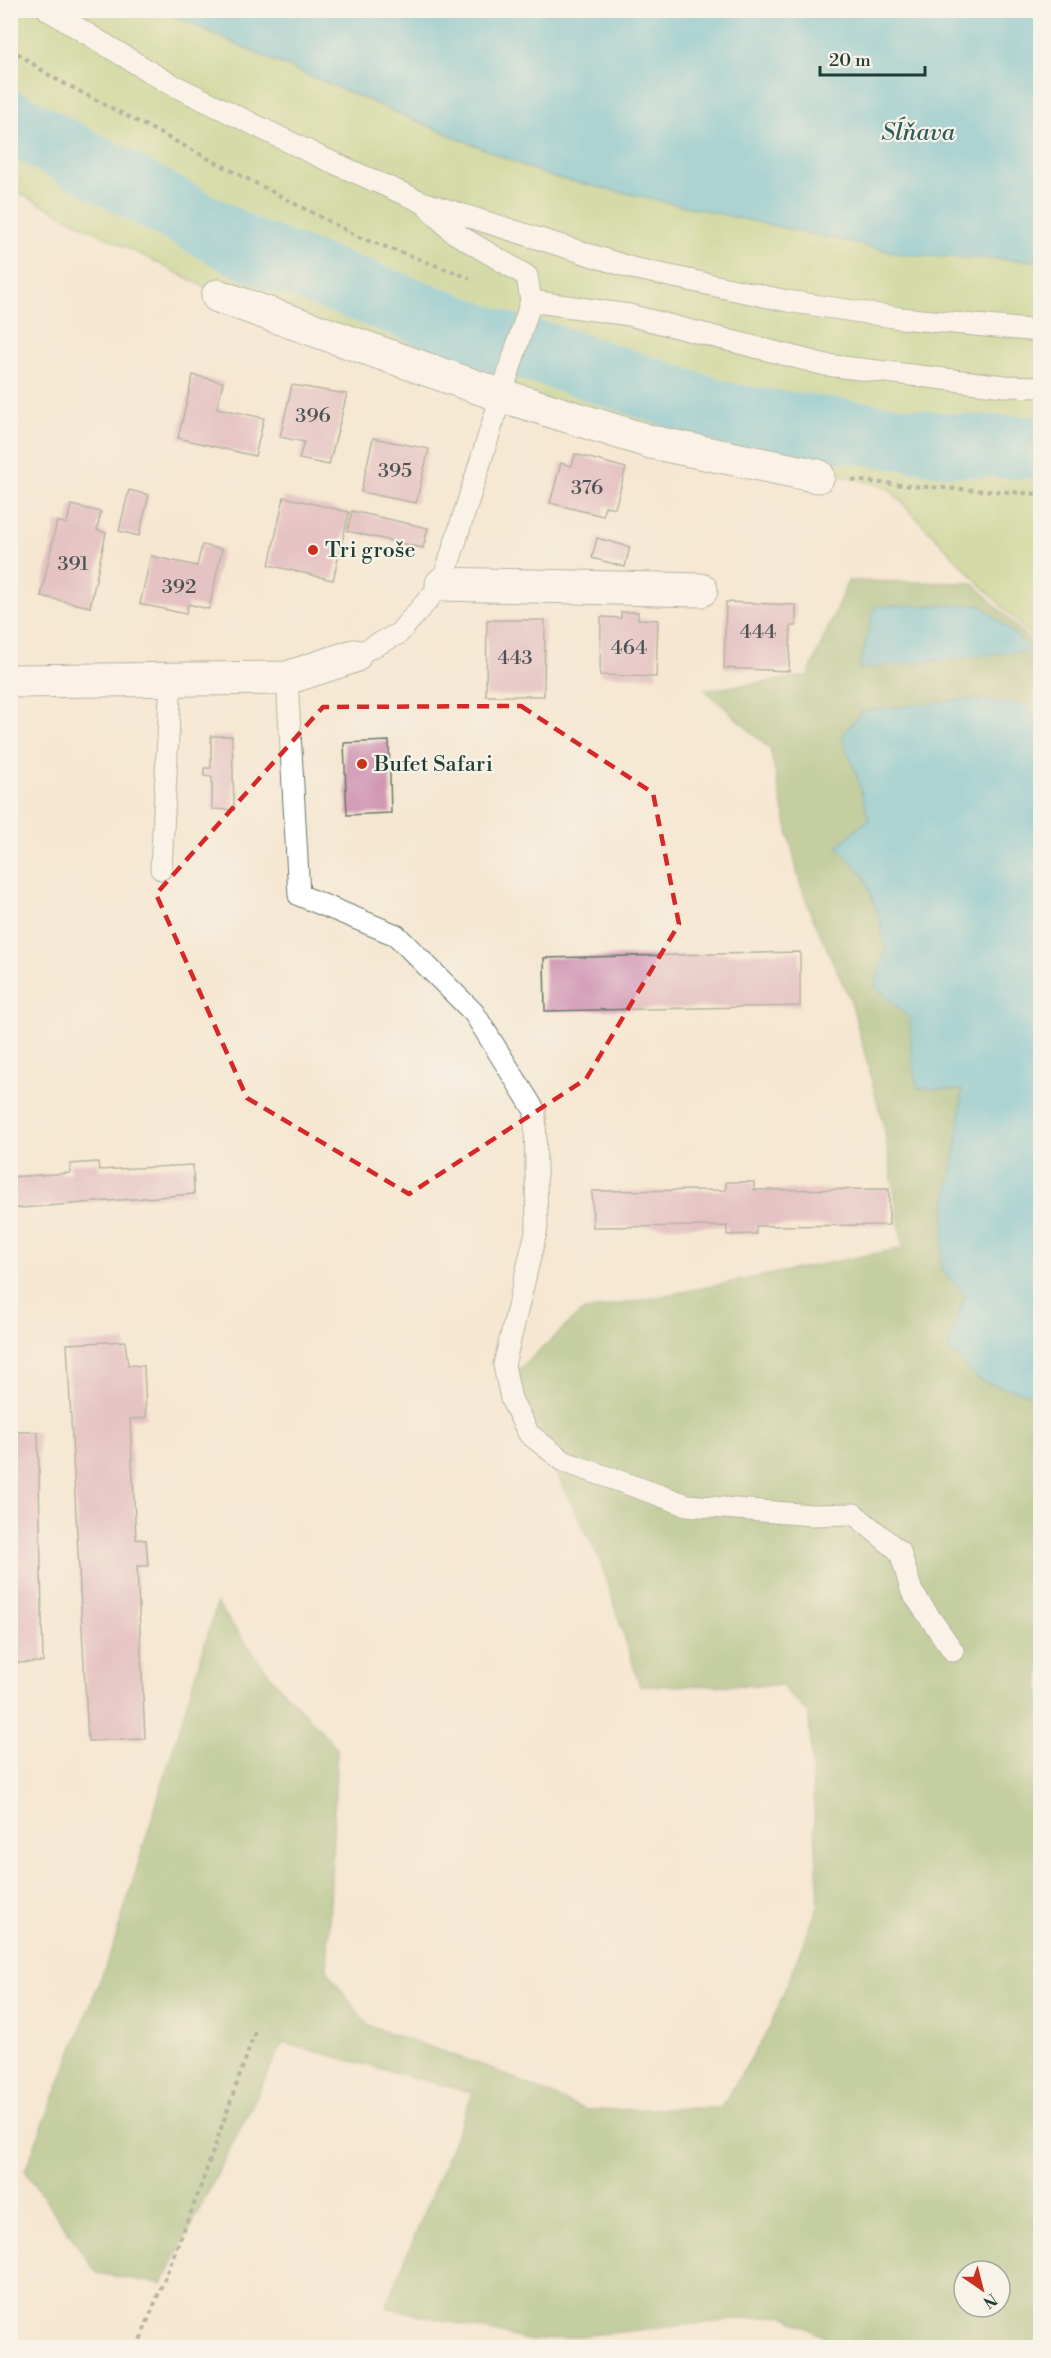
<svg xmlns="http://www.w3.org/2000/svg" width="1051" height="2358" font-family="'Libre Bodoni',serif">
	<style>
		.green { fill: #aecd75; stroke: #668554; stroke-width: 1.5 }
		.forest { fill: #8ab066; stroke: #54764d; stroke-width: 1.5; fill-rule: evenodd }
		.water { fill: #52bad0; stroke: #387c82; stroke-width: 1.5 }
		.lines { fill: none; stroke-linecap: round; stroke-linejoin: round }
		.river { stroke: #52bad0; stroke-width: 63 }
		.building { fill: #d095b3 }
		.service-casing { stroke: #6a786b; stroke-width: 23 }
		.minor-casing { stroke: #6a786b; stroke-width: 35 }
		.path { stroke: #6a786b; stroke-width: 4; stroke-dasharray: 4.5 4.5; stroke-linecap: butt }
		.service { stroke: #fff; stroke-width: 21 }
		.minor { stroke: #fff; stroke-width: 33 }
		.marked { fill: none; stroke: #d62828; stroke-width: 4.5; stroke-dasharray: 12 8; stroke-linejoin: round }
		.poi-dot { fill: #c8321e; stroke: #f7f3e8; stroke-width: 2 }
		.labels { text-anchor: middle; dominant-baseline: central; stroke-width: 4.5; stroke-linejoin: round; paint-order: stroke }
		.number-label { font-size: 20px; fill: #4b5354 }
		.poi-label { font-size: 22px; fill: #1f3d34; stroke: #f7f3e8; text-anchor: start }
		.water-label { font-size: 24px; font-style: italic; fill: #2c5c5b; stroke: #f7f3e8 }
	</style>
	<rect width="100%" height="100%" fill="#f7f3e8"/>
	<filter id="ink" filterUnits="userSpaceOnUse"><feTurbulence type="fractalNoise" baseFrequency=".0167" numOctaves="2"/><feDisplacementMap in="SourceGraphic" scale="12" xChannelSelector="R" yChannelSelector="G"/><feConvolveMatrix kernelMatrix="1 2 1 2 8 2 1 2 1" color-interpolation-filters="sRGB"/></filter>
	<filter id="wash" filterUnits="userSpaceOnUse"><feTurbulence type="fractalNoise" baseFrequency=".008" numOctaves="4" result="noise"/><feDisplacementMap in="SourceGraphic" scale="24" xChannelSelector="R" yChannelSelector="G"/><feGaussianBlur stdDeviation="1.35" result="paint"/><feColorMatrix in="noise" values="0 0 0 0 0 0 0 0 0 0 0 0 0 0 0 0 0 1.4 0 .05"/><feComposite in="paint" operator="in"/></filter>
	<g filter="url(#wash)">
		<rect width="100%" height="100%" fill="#f5e7d2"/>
		<path class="green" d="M10,11H164L258,54L548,176L907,255L1040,261V646L887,487L304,337L11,189Z"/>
		<path class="forest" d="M848,581L973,583L1040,651V2347H843L783,2315L532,2341L386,2307L473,2093L283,2043L162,2284L97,2273L25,2171L113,1947L217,1604L274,1681L337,1748L327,1971L368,2026L488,2067L585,2110L721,2108L770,2027L819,1904L809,1714L781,1685L640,1686L600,1560L509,1379L581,1312L903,1248L884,1127L851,1001L811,914L799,880L770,749L705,690L808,676ZM964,2271H1000V2307H964Z"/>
		<path class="water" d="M164,11H1040V261L907,255L548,176L258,54Z
			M981,605L1032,650L859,669L875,606Z
			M968,699L1027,705L1040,728V1397L981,1381L948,1348L965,1295L941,1268L946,1205L957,1142L962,1090L917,1088L911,1050L910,1019L875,986L886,949L877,910L864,876L837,846L869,819L855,770L842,737L862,711Z"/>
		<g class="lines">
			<path class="river" d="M10,121L248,249L502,343L548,355L729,415L950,445L1040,448"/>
		</g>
		<g id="blocks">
			<path class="building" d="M193,375L223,382L217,408L264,418L255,456L178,438Z
				M292,385L347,394L329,465L299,459L304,442L280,437Z
				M373,438L429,449L416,503L361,492Z
				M575,454L626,468L615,508L605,506L603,516L550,503L561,463L572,466Z
				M129,490L149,495L139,536L119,531Z
				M284,497L349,512L333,580L269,565Z
				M71,505L101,512L97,530L106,533L90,607L41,596L57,521L67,524Z
				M352,511L428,528L423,548L347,531Z
				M597,538L630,547L625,567L592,558Z
				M202,545L222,549L209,609L188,604L186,614L140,604L151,556L197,566Z
				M726,602L796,605V626H791L789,671L724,668Z
				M621,612H638V619L658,620L656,677L600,675L601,617L621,618Z
				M487,620H545L544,696H486Z
				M211,736H232L234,810L212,809V777L204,776V768H211Z
				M389,741L391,813L347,815L344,743Z
				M800,952V1006L545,1011L544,958Z
				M98,1162L99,1170L193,1165L194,1194L10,1209V1177L70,1173V1164Z
				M726,1182H754V1190L889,1189V1225L756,1226V1234L727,1235V1226L593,1227L592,1191L726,1190Z
				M125,1341L128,1365L144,1366L146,1418L130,1419L136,1539L146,1540L148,1566H137L145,1739L88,1741L67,1344Z
				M10,1432H38L43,1662L10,1663Z"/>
		</g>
	</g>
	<g filter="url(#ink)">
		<use href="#blocks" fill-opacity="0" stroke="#6a786b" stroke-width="1.5"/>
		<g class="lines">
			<defs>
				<path id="service" d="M48,10L165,81L316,155L422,202L632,268L787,301L900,318L1040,331
					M425,204L453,232L527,276L531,301
					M354,656L398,634L442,584L531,301L629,315L826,365L1004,386L1040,387
					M287,678L299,895L396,935L474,1013L535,1111L537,1228L504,1365L511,1399L529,1434L565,1462L687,1505L812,1515L854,1514L900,1552L912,1592L953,1651
					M161,869L171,679"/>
				<path id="minor" d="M218,296L500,395L651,442L818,476
					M442,584L701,590
					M10,681L287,678L354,656"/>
			</defs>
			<use href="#service" class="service-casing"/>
			<use href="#minor" class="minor-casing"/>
			<path class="path" d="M10,48L52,77L359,237L470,278
				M852,480L912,486L1040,494
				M137,2348L198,2194L256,2029"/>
			<use href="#service" class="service"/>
			<use href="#minor" class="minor"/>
		</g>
	</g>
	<path d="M0 0H1051V2358H0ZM521,706L653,793L679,924L586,1079L409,1194L247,1098L156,894L323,707Z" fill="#f5e7d2" fill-opacity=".55" fill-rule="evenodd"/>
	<path class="marked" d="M521,706L653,793L679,924L586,1079L409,1194L247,1098L156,894L323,707Z"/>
	<g class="poi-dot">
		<circle cx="313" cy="550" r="6"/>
		<circle cx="362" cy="764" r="6"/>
	</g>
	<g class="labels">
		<g class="number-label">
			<text x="313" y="416">396</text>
			<text x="395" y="471">395</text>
			<text x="587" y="488">376</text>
			<text x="73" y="564">391</text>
			<text x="179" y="587">392</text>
			<text x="758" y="632">444</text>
			<text x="629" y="648">464</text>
			<text x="515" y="658">443</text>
		</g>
		<g class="poi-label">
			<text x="325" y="550">Tri groše</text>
			<text x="374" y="764">Bufet Safari</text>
		</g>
		<g class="water-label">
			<text x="918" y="133">Sĺňava</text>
		</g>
	</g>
	<rect width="1051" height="2358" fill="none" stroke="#f7f3e8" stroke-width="36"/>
	<g transform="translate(982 2289) rotate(145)"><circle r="28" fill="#f7f3e8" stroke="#a1aaa0" stroke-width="1.5"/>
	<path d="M0-4.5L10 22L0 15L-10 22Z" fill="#c8321e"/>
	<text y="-9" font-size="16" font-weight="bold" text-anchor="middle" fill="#1f3d34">N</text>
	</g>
	<path d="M820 66v9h105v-9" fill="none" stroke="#1f3d34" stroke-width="3"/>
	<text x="829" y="66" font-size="18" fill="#1f3d34" stroke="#f7f3e8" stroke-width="4.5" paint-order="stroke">20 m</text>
</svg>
